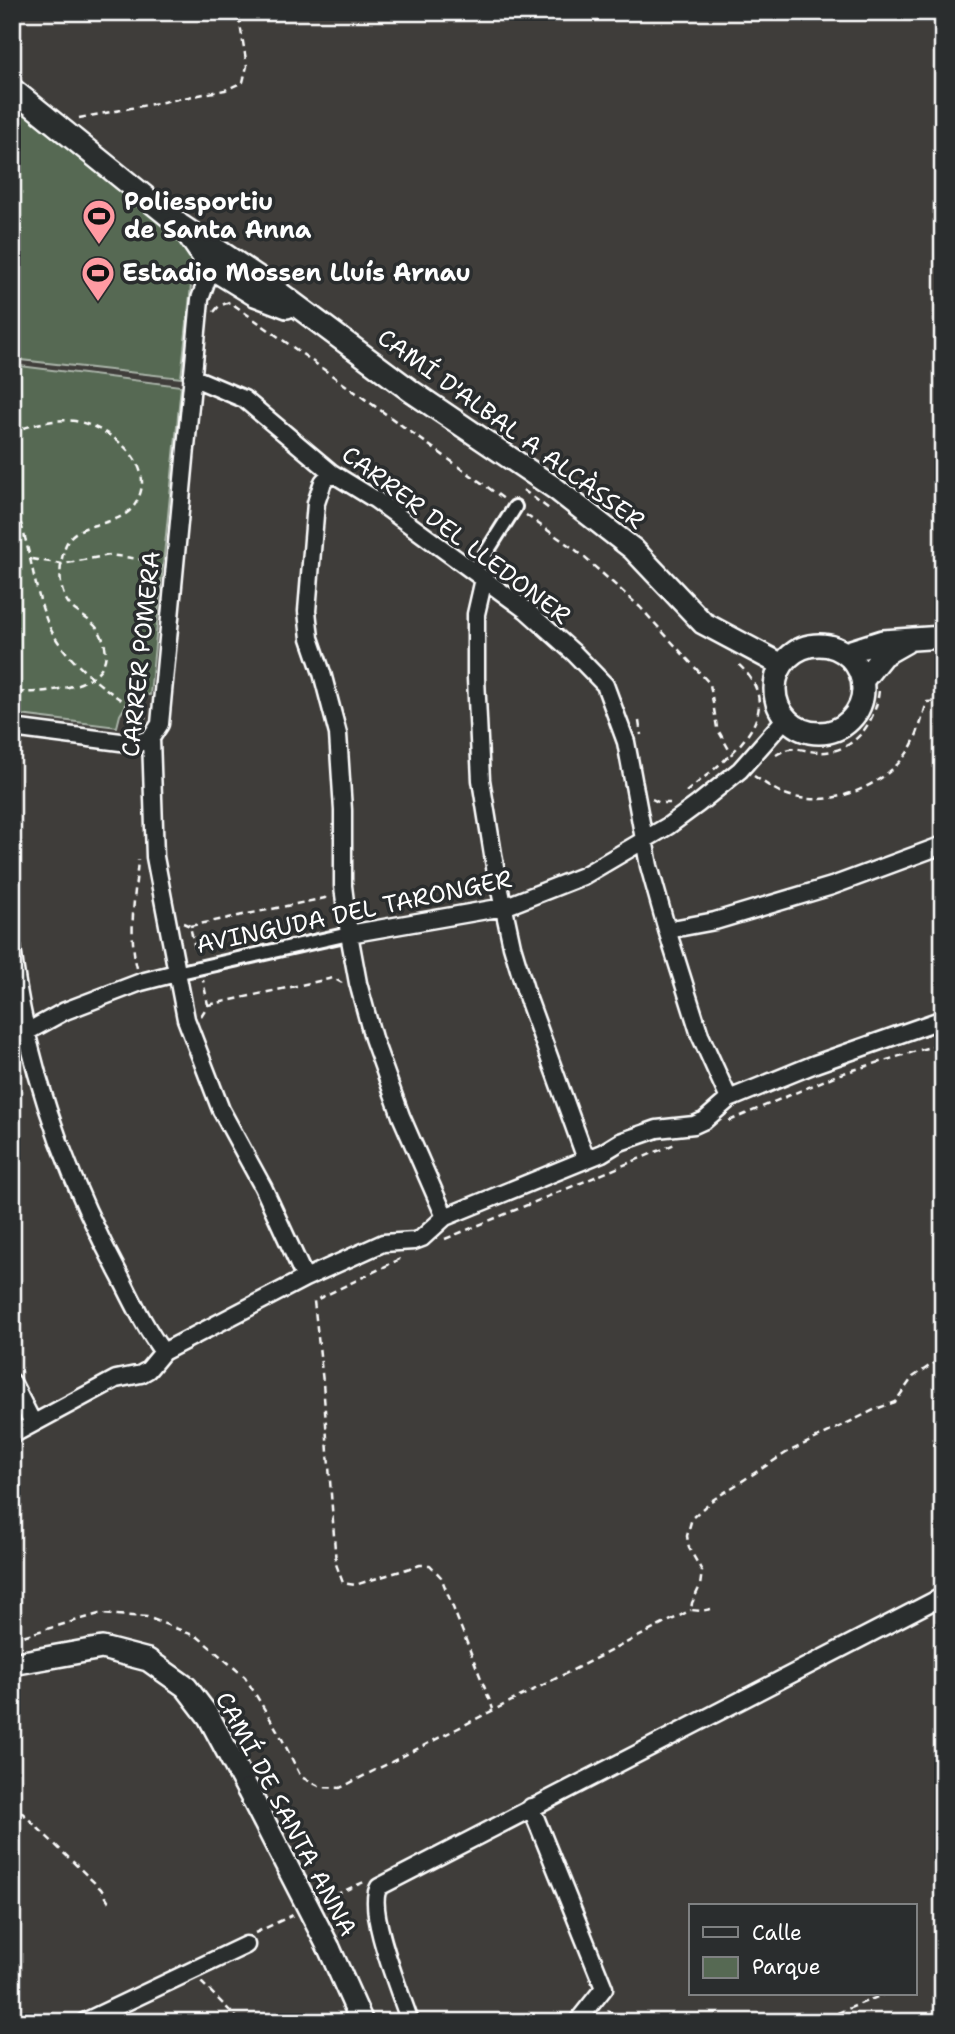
<svg xmlns="http://www.w3.org/2000/svg" width="955" height="2034" font-family="'Shantell Sans',sans-serif">
	<style>
		.green { fill: #566953; stroke: #aab4a9; stroke-width: 2 }
		.lines { fill: none; stroke-linecap: round; stroke-linejoin: round }
		.pedestrian-casing { stroke: #fff; stroke-width: 18 }
		.minor-casing { stroke: #fff; stroke-width: 21 }
		.tertiary-casing { stroke: #fff; stroke-width: 26 }
		.path { stroke: #fff; stroke-width: 2.5; stroke-dasharray: 7 5; stroke-linecap: butt }
		.pedestrian { stroke: #2a2d2e; stroke-width: 12 }
		.minor { stroke: #2a2d2e; stroke-width: 16 }
		.tertiary { stroke: #2a2d2e; stroke-width: 21 }
		.tertiary-bridge-casing { stroke: #fff; stroke-width: 26; stroke-linecap: butt }
		.tertiary-bridge { stroke: #2a2d2e; stroke-width: 21 }
		.labels { text-anchor: middle; dominant-baseline: central; stroke-width: 7; stroke-linejoin: round; paint-order: stroke }
		.poi-label { font-size: 24px; font-weight: bold; fill: #fff; stroke: #2a2d2e; text-anchor: start }
		.street-label { font-size: 24px; fill: #fff; stroke: #2a2d2e }
	</style>
	<rect width="100%" height="100%" fill="#3f3d3a"/>
	<filter id="ink" filterUnits="userSpaceOnUse"><feTurbulence type="fractalNoise" baseFrequency=".0143" numOctaves="2"/><feDisplacementMap in="SourceGraphic" scale="14" xChannelSelector="R" yChannelSelector="G"/><feConvolveMatrix kernelMatrix="1 2 1 2 8 2 1 2 1" color-interpolation-filters="sRGB"/></filter>
	<g filter="url(#ink)">
		<path class="green" d="M12,101L179,234L194,258L181,378L12,359Z
			M12,365L181,386L150,695L133,694L120,715L117,727L12,714Z"/>
		<g class="lines">
			<defs>
				<path id="pedestrian" d="M474,572L515,507
					M176,973L349,934"/>
				<path id="minor" d="M219,267L211,268L200,299L160,724L151,738L155,857L186,1019L221,1110L263,1187L305,1278
					M192,377L244,399L332,473L376,500L526,610L574,653L605,685L626,742L649,866L667,930L700,1035L729,1099
					M332,473L323,482L316,503L307,611L310,638L322,673L338,734L343,810V886L349,934L358,983L373,1038L401,1116L445,1217
					M484,579L476,614V678L481,780L495,867L512,946L527,996L586,1159
					M12,728L136,744L151,738
					M667,930L715,921L832,886L943,845
					M349,934L504,907L583,876L668,826L698,804L740,770L785,719
					M12,947C25,1062 66,1176 121,1278C134,1304 146,1329 163,1352
					M12,1040L65,1011L141,982L176,973
					M12,1382L33,1423
					M12,1435L116,1379L141,1374L148,1370L163,1352L305,1278L383,1243L414,1241L422,1238L445,1217L602,1153L620,1142L657,1129L694,1125L705,1120L729,1099L815,1064L943,1019
					M531,1807L604,1988L577,2022
					M84,2022L246,1945
					M410,2022C401,1994 365,1909 379,1887L943,1596"/>
				<path id="tertiary" d="M12,89L180,225L258,277L411,391L556,489L633,549L703,623L782,665
					M187,233L211,268L255,295L287,307
					M775 689a44 44 0 1 1 88 0a44 44 0 1 1-88 0Z
					M845,653L883,641L943,637
					M863,680L883,655L906,642
					M12,1664L102,1648L148,1660L186,1687L209,1717L248,1790
					M329,1948L362,2022"/>
			</defs>
			<use href="#pedestrian" class="pedestrian-casing"/>
			<use href="#minor" class="minor-casing"/>
			<use href="#tertiary" class="tertiary-casing"/>
			<path class="path" d="M79,118L225,90L243,82L247,66L238,12
				M234,305L504,499
				M214,312L219,306L232,301
				M12,432C32,425 54,418 75,421C108,427 158,462 137,501C121,532 75,516 65,547C58,568 57,597 76,611C86,619 97,624 102,637C124,688 43,694 12,692
				M523,490L552,511
				M12,501C31,541 32,587 49,626C68,666 112,693 146,718
				M526,515L577,551L640,607L710,684L717,728L732,755
				M32,559L62,564L110,555L139,559L159,567
				M639,721L641,735
				M776,755C795,744 797,750 817,752C854,755 877,721 879,689
				M754,776C763,782 773,789 782,793C824,810 877,790 904,757C917,741 921,721 927,702L943,701
				M686,792C726,759 795,714 736,662
				M652,799L660,803H672
				M183,923L190,926L196,953
				M190,926L325,898L328,894
				M137,968C128,932 135,897 138,860
				M208,1005L333,978L342,983
				M201,1016L208,1005L203,980
				M729,1121L837,1075L943,1043
				M445,1239L675,1144
				M400,1259L314,1301L323,1382L336,1564L343,1583L355,1585L420,1565H430L441,1577L493,1709
				M711,1609L701,1611L691,1610L692,1603L700,1586L702,1571L689,1548L687,1536L692,1518L711,1501L786,1453L876,1409L895,1402L913,1377L943,1357
				M12,1639L99,1614L147,1617L198,1637L245,1677L280,1735L301,1777L321,1787L340,1788L691,1610
				M12,1803L101,1889L111,1905
				M324,1900L366,1881
				M255,1933L293,1915
				M201,1982L241,2022
				M608,2010L620,2022
				M815,2022L885,1994"/>
			<use href="#pedestrian" class="pedestrian"/>
			<use href="#minor" class="minor"/>
			<use href="#tertiary" class="tertiary"/>
			<defs>
				<path id="tertiary-bridge" d="M248,1790L329,1948"/>
			</defs>
			<use href="#tertiary-bridge" class="tertiary-bridge-casing"/>
			<use href="#tertiary-bridge" class="tertiary-bridge"/>
		</g>
	</g>
	<defs>
		<symbol id="stadium-pin" viewBox="-11 -11 22 30"><path d="M0 17L-7.5 6A9.5 9.5 0 1 1 7.5 6Z" fill="#ff9aa2" stroke="#2a2d2e"/><path d="M0-5a6.5 5 0 1 0 0 10a6.5 5 0 1 0 0-10ZM-3.5-1.8h7v3.6h-7Z" fill="#111"/></symbol>
	</defs>
	<g fill-rule="evenodd">
		<use href="#stadium-pin" x="80" y="197" width="38" height="52"/>
		<use href="#stadium-pin" x="79" y="254" width="38" height="52"/>
	</g>
	<g class="labels">
		<g class="poi-label">
			<text x="124" y="202">Poliesportiu<tspan x="124" dy="28">de Santa Anna</tspan></text>
			<text x="122" y="273">Estadio Mossen Lluís Arnau</text>
		</g>
		<g class="street-label">
			<text transform="translate(511 429) rotate(36)">CAMÍ D'ALBAL A ALCÀSSER</text>
			<text transform="translate(456 535) rotate(37)">CARRER DEL LLEDONER</text>
			<text transform="translate(141 654) rotate(-84)">CARRER POMERA</text>
			<text transform="translate(354 912) rotate(-12)">AVINGUDA DEL TARONGER</text>
			<text transform="translate(286 1814) rotate(62)">CAMÍ DE SANTA ANNA</text>
		</g>
	</g>
	<rect width="955" height="2034" fill="none" stroke="#2a2d2e" stroke-width="42"/>
	<rect x="21" y="21" width="913" height="1992" fill="none" stroke="#fff" stroke-width="2.5" filter="url(#ink)"/>
	<rect x="689" y="1904" width="228" height="91" fill="#2a2d2e" stroke="#7f8182" stroke-width="2"/>
	<rect x="703" y="1927" width="35" height="10" fill="#2a2d2e" stroke="#7f8182" stroke-width="2"/>
	<text x="752" y="1940" font-size="21" fill="#ffffff">Calle</text>
	<rect x="703" y="1957" width="35" height="21" fill="#566953" stroke="#7f8182" stroke-width="2"/>
	<text x="752" y="1974" font-size="21" fill="#ffffff">Parque</text>
</svg>
